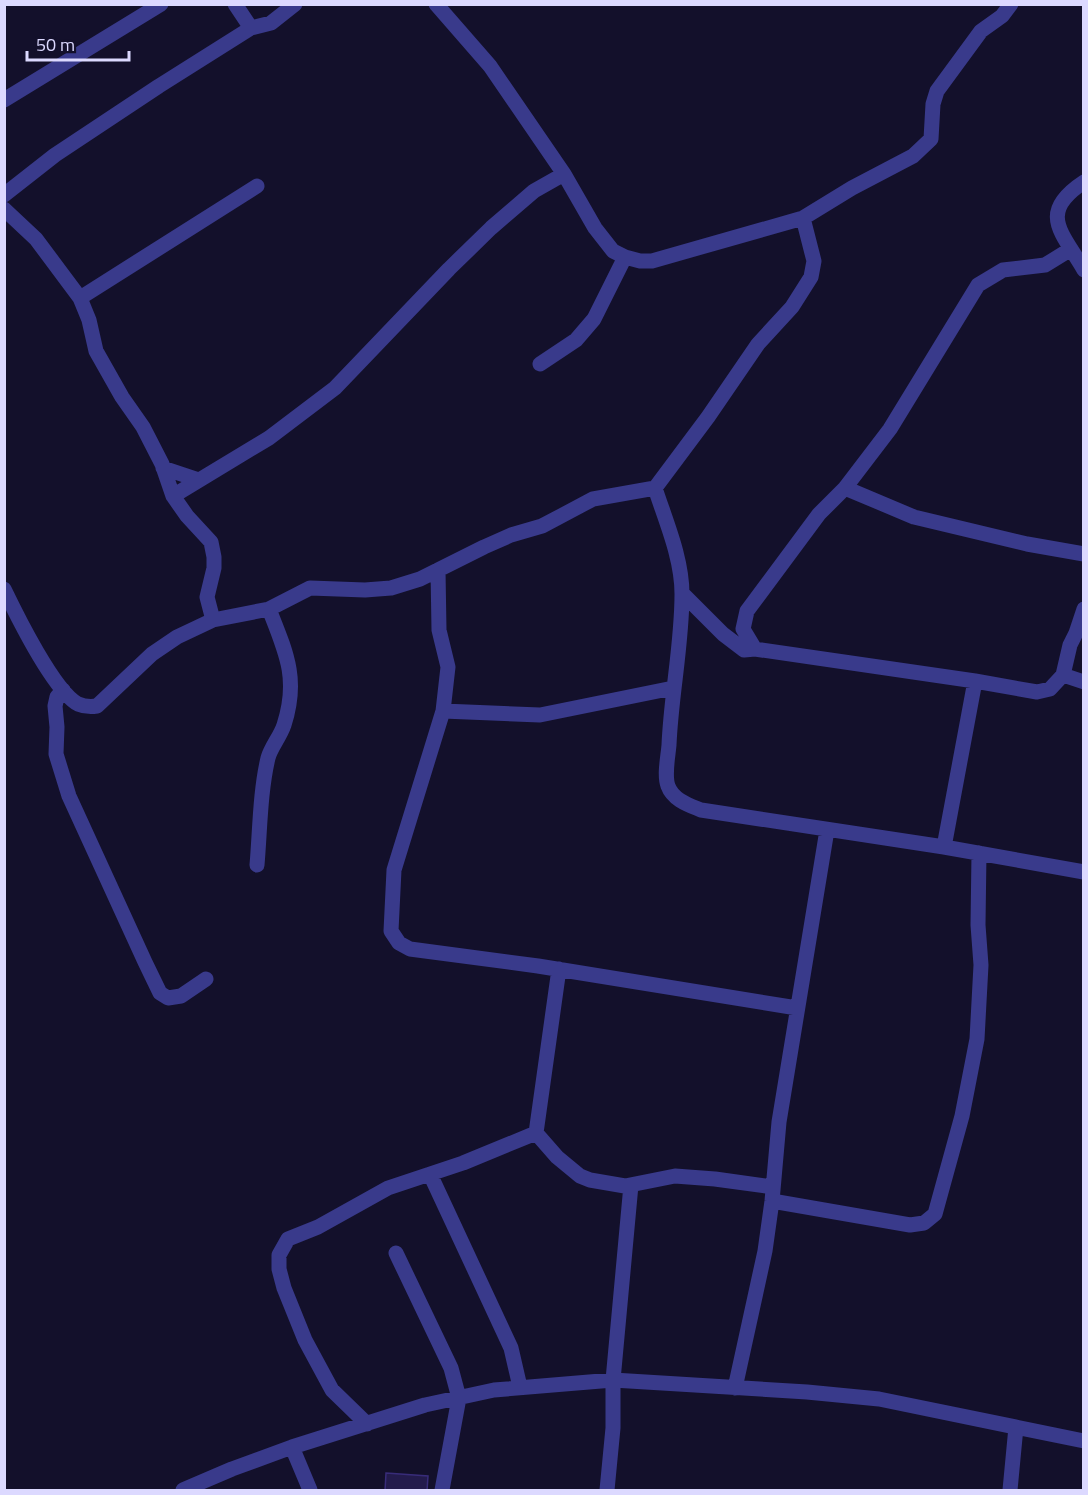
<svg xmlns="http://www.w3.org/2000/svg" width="1088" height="1495" font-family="'Titillium Web',sans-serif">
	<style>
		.building { fill: #231b4c; stroke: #382c79; stroke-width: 1.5 }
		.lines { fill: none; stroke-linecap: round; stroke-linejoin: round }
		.minor { stroke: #393a8b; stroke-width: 15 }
	</style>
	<rect width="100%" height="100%" fill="#13102b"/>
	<path class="building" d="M386,1473L428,1476L427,1491H385Z"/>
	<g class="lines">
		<path class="minor" d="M235,4L251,28
			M436,4L490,66L564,174L595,228L613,251L625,257L640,261H652L803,218L852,188L913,156L931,139L933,104L937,91L981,31L1002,16L1011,4
			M4,100L161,4
			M1084,182C1037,213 1062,232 1084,270
			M4,195L55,155L159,86L251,28L271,23L295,4
			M4,209L36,239L80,298L89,320L96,351L122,397L143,427L162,464L173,496L187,516L211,542L214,557V568L207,597L213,620
			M803,218L814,261L811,277L792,307L758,344L708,417L655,488C666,522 682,558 682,594C682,645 671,695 669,745C668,757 664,775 668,786C673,800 689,805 701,810L944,847L1084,872
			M80,298L257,186
			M540,364L576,340L594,319L625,257
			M163,468L199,480
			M845,488L914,517L1027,544L1084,554
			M173,496L269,438L335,388L449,269L491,228L534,191L564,174
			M438,570L439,630L448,667L443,711L394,870L391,931L399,943L410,949L538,966L797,1008
			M4,589C17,616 54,691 78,704C85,707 90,707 97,706L152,654L177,637L213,620L269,609L310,588L365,590L391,588L420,579L484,547L511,535L542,526L593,499L655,488
			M682,593L723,634L744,650L755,649L975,681L1037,692L1050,689L1063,675L1070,645L1076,633L1084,609
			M755,649L743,629L747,611L819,514L845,488L890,429L978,285L1003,270L1045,265L1071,249
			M1063,675L1084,682
			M63,690L57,697L55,706L57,727L56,754L69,796L145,962L160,993L168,998L181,996L206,979
			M443,711L540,715L673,688
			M944,847L975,681
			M257,865C260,830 260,792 268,758C271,747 280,737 284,725C299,679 286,652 269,609
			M536,1133L557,1157L580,1176L590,1180L625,1186L675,1176L715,1179L773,1187
			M536,1133L559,969
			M430,1174L511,1348L520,1387
			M772,1201L910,1225L924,1223L935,1214L962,1116L977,1039L981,965L978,925L979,853
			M396,1253L451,1368L459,1398L442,1490
			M735,1388L765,1251L772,1201L779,1122L827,830
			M367,1424L332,1390L305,1340L284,1288L279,1269V1255L288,1239L318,1227L388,1188L463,1163L536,1133
			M292,1447L310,1490
			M183,1490L232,1469L292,1447L425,1405L494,1390L613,1380L807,1392L879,1399L1084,1441
			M607,1490L613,1428V1380L631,1185
			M1010,1490L1016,1427"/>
	</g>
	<rect width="1088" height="1495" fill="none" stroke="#dcd9ff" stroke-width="12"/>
	<path d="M27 51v9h102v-9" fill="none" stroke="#dcd9ff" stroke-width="3"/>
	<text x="36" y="51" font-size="18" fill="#dcd9ff" stroke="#13102b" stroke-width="4.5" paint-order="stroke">50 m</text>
</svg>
